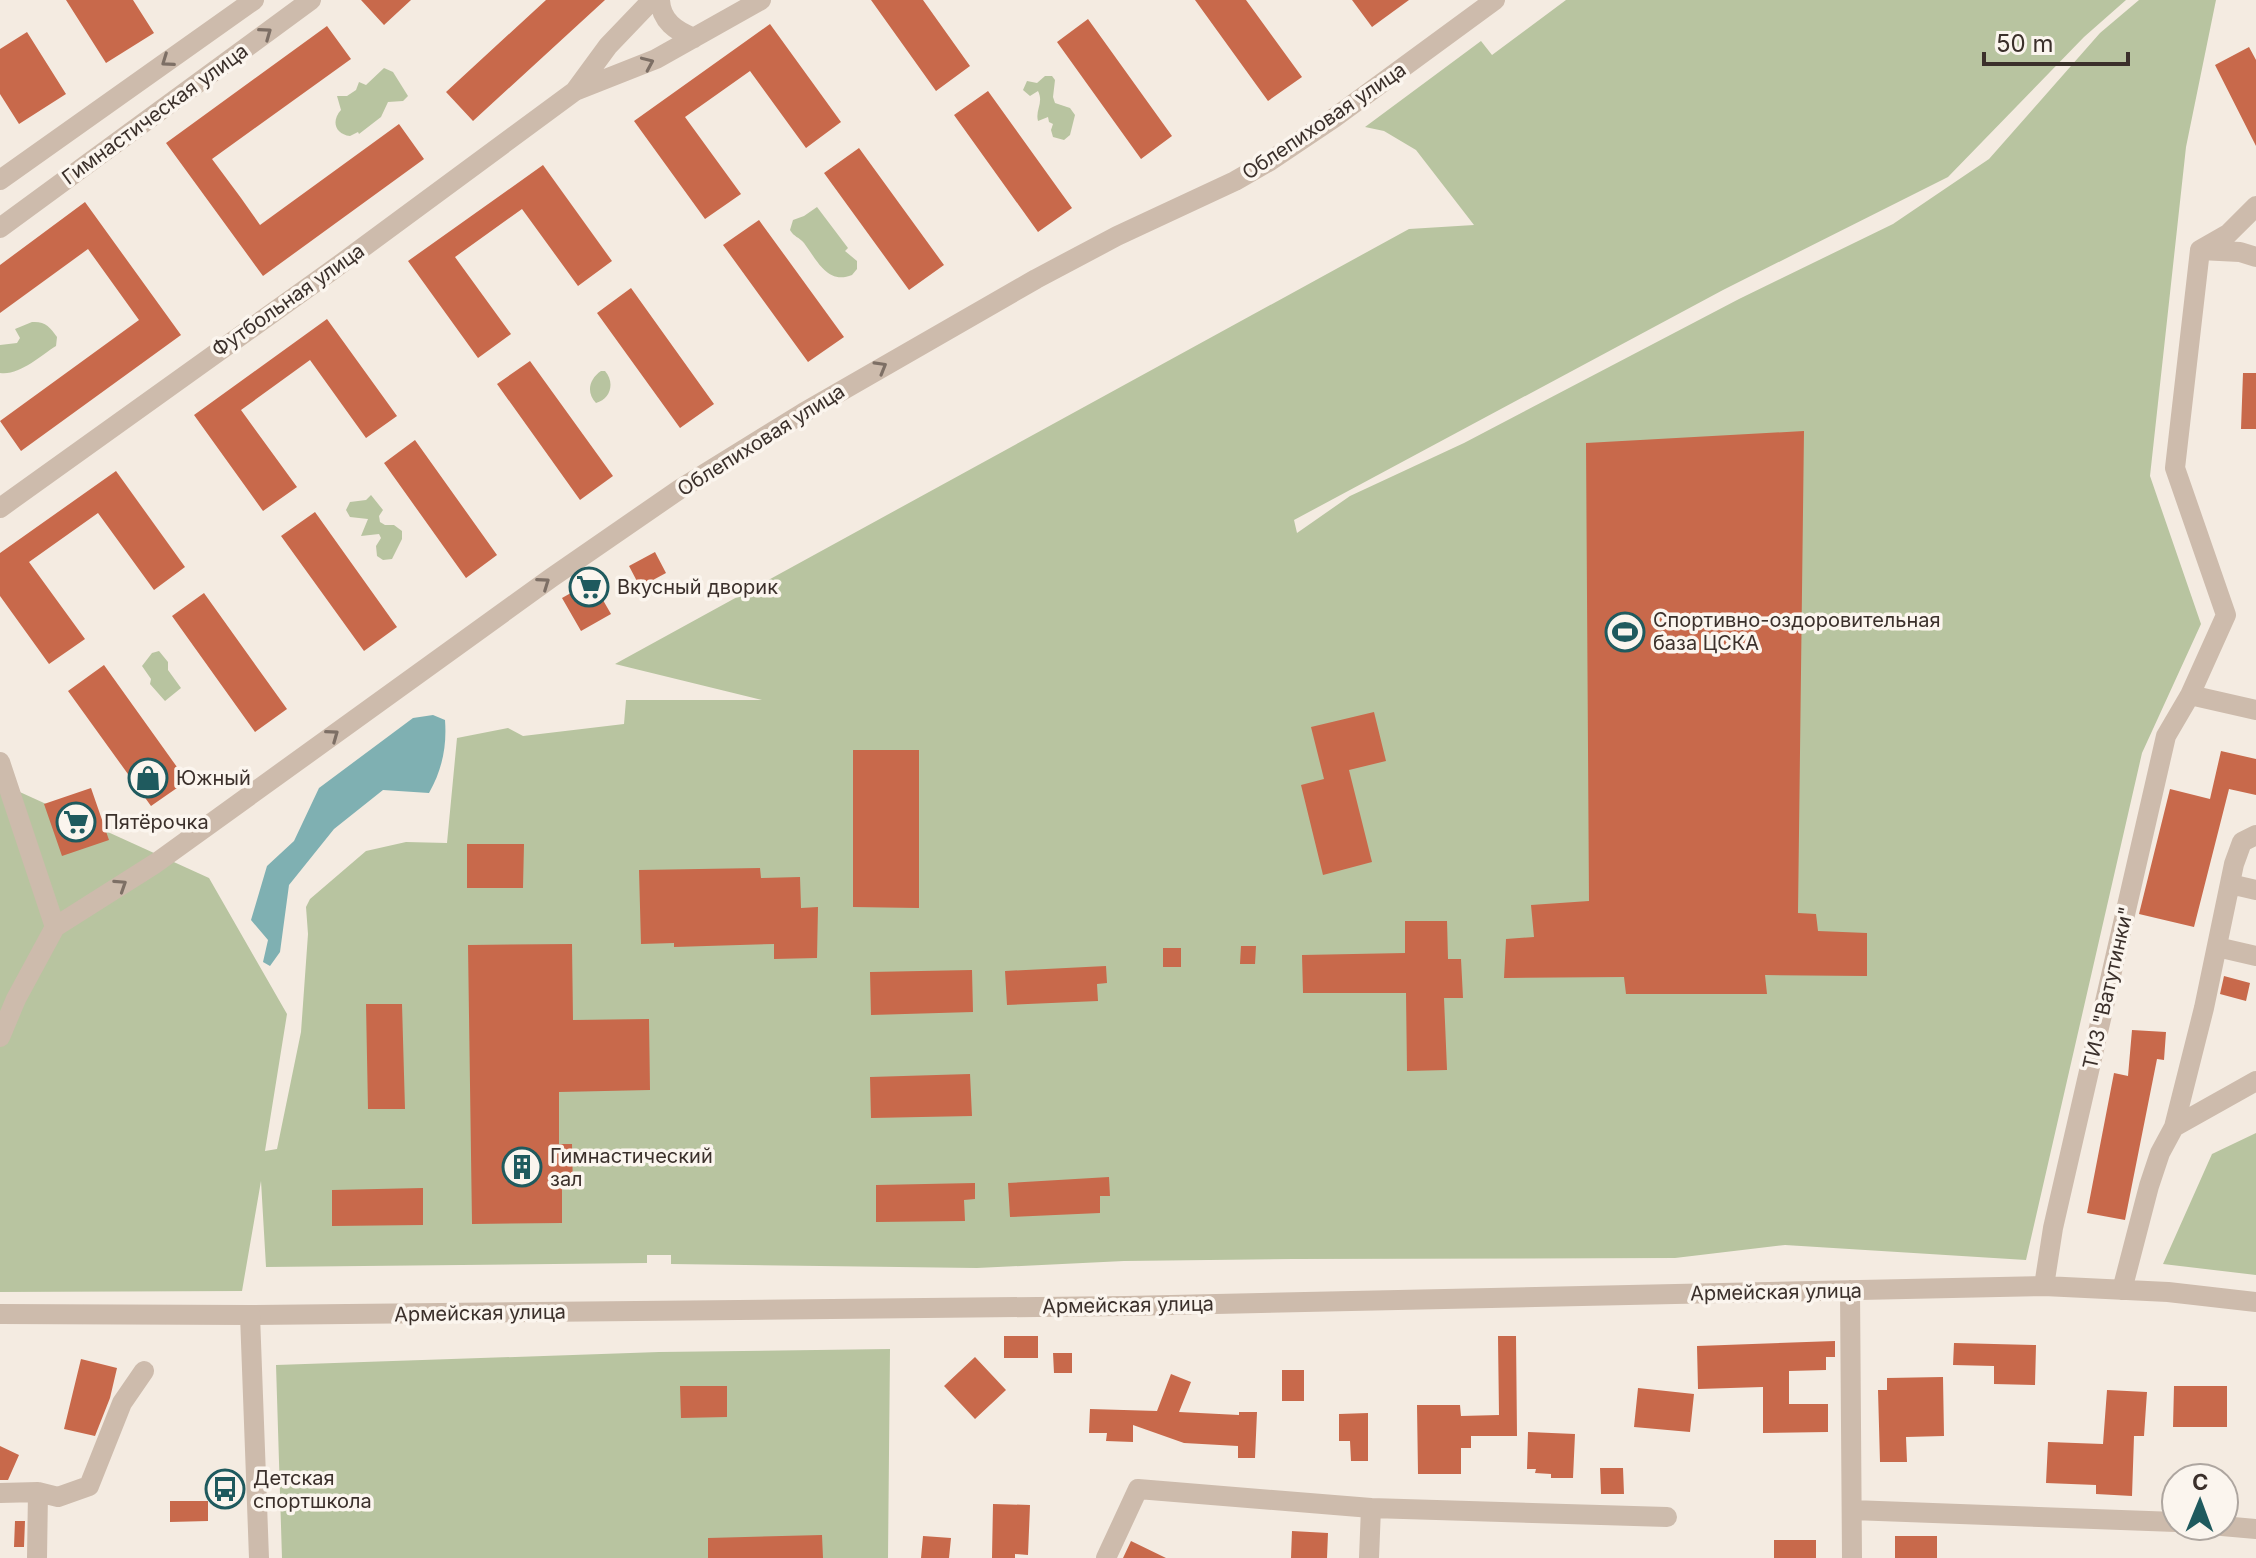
<svg xmlns="http://www.w3.org/2000/svg" width="2256" height="1558" font-family="Inter,sans-serif">
	<style>
		.green { fill: #b8c4a0 }
		.water { fill: #7fb0b2 }
		.building { fill: #c8694b }
		.lines { fill: none; stroke-linecap: round; stroke-linejoin: round }
		.minor { stroke: #cdbbac; stroke-width: 20 }
		.tertiary { stroke: #cdbbac; stroke-width: 20 }
		.oneway { stroke: #7d6f65 }
		.labels { text-anchor: middle; dominant-baseline: central; stroke-width: 7; stroke-linejoin: round; paint-order: stroke }
		.street-label { font-size: 20px; fill: #3b302b; stroke: #fbf5ee }
		.poi-label { font-size: 20px; fill: #3b302b; stroke: #fbf5ee; text-anchor: start }
	</style>
	<rect width="100%" height="100%" fill="#f4ebe1"/>
	<path class="green" d="M1566,0H2126L2084,37L1948,177L1723,290L1294,520L1297,533L1350,496L1464,443L1739,299L1893,224L1989,159L2100,33L2139,0H2216L2186,147L2150,476L2201,624L2142,753L2026,1260L1785,1245L1675,1258L1292,1259L1124,1261L977,1268L671,1264V1255H647V1263L266,1267L261,1181L242,1291L0,1292V783L209,878L287,1014L265,1151L277,1149L301,1032L308,934L306,907L310,899L366,851L406,842L447,843L457,738L508,728L523,736L624,724L626,700H762L615,664L1409,229L1474,225L1416,150L1384,131L1365,127L1481,41L1492,55Z
		M384,68L393,72L408,96L403,101L388,102L381,117L359,134L358,132L350,136C335,134 331,121 341,110L337,96H347L356,90L359,82L366,85Z
		M1045,76H1052L1055,80L1053,97L1055,103L1070,108L1075,115L1070,135L1064,140L1053,137L1051,130L1053,124L1049,122L1048,117L1038,121C1035,110 1044,103 1038,91L1030,96L1023,90L1027,81L1037,83Z
		M817,207L848,248L845,251L857,261V269L852,275C827,285 817,260 804,243C799,237 794,237 790,230L793,220L804,216Z
		M32,322C45,321 50,327 57,337L56,346C40,356 19,376 0,373V345L17,343L20,338L15,329Z
		M601,371H605C615,382 611,399 596,403C586,393 589,379 601,371Z
		M371,495L383,510L379,516L380,522L385,525H394L402,531V539L392,559L383,560L377,556L376,546L381,538L379,534L361,536L368,519L350,517L346,510L350,502L366,500Z
		M159,651L168,662V670L181,688L165,701L150,684L151,679L142,666L152,653Z
		M2256,1133V1275L2163,1264L2212,1154Z
		M890,1349L888,1558H282L276,1365L659,1352Z"/>
	<path class="water" d="M433,715L445,720C447,747 442,770 429,793L383,790L334,829L289,885L280,952L270,966L263,962L268,940L251,920L267,866L294,841L319,788L413,718Z"/>
	<path class="building" d="M66,0H133L154,33L106,63Z
		M361,0H411L384,25Z
		M546,0H605L473,121L446,92Z
		M871,0H923L970,66L936,91Z
		M1195,0H1246L1302,77L1268,101Z
		M1352,0H1409L1372,27Z
		M1088,19L1172,136L1141,159L1057,42Z
		M770,24L841,122L806,148L750,71L685,117L741,194L705,219L634,121Z
		M327,26L351,59L212,159L241,198L260,225L399,124L424,159L263,276L166,143Z
		M27,32L66,94L19,124L0,94V49Z
		M2249,47L2256,60V146L2215,65Z
		M988,91L1072,208L1038,232L954,115Z
		M859,148L944,265L909,290L824,173Z
		M543,165L612,261L578,286L522,209L455,257L511,334L478,358L408,261Z
		M85,202L181,335L21,451L0,421L139,320L88,249L0,313V265Z
		M759,220L844,337L808,362L723,245Z
		M631,288L714,404L680,428L597,313Z
		M327,319L397,416L366,438L310,360L241,410L297,487L263,511L194,415Z
		M530,361L613,476L580,500L497,384Z
		M2243,373H2256V429H2241Z
		M1804,431L1798,913L1816,914L1818,931L1867,933V976L1765,975L1767,994H1626L1624,977L1504,978L1506,939L1534,937L1531,905L1589,901L1586,443Z
		M415,440L497,555L466,578L384,463Z
		M116,471L185,567L154,590L98,513L29,562L85,639L49,664L0,596V553Z
		M315,512L397,627L364,651L281,536Z
		M655,552L666,573L640,587L629,566Z
		M592,581L611,614L581,631L562,598Z
		M204,593L287,709L255,732L172,616Z
		M104,665L187,781L151,806L68,691Z
		M1374,712L1386,761L1349,770L1372,862L1323,875L1301,785L1324,779L1311,727Z
		M853,750H919V908L853,907Z
		M2221,751L2256,759V795L2229,789L2194,927L2139,914L2170,789L2210,799Z
		M91,788L109,840L62,856L44,804Z
		M467,844H524L523,888H467Z
		M760,868L761,878L800,877L801,908L818,907L817,958L774,959V944L674,947V943L641,944L639,870Z
		M1405,921H1447L1448,959H1461L1463,998H1444L1447,1070L1407,1071L1406,993H1303L1302,955L1405,953Z
		M572,944L573,1020L649,1019L650,1090L559,1092V1144H572L573,1189H562V1223L472,1224L468,945Z
		M1241,946H1256L1255,964H1240Z
		M1163,948H1181V967H1163Z
		M1106,966L1107,983L1097,984L1098,1001L1007,1005L1005,971Z
		M972,970L973,1012L871,1015L870,972Z
		M2224,976L2250,983L2246,1001L2220,994Z
		M366,1004H402L405,1109H368Z
		M2132,1030L2166,1032L2164,1060L2157,1059L2125,1220L2087,1213L2114,1073L2128,1076Z
		M970,1074L972,1116L871,1118L870,1077Z
		M1109,1177L1110,1196H1100V1213L1010,1217L1008,1183Z
		M975,1183V1199L964,1200L965,1221L876,1222V1185Z
		M423,1188V1225L332,1226V1190Z
		M1004,1336H1038V1358H1004Z
		M1498,1336H1516L1517,1436H1471V1448H1461V1474H1418L1417,1405H1460L1461,1416L1499,1415Z
		M1835,1341V1357H1826V1370L1789,1371V1404H1828V1432L1763,1433V1387L1698,1389L1697,1346Z
		M1954,1343L2036,1345L2035,1385L1994,1384V1366L1953,1365Z
		M1053,1353H1072V1373H1054Z
		M975,1357L1006,1390L975,1419L944,1386Z
		M81,1359L117,1368L110,1398L95,1436L64,1429Z
		M1282,1370H1304V1401H1282Z
		M1171,1374L1191,1382L1179,1412L1239,1415V1412H1257L1255,1458H1238V1446L1184,1443L1133,1425V1442L1106,1441L1107,1433H1089L1090,1409L1157,1411Z
		M1943,1377L1944,1436L1906,1437L1907,1462H1880L1878,1390H1887V1378Z
		M680,1386H727V1417L681,1418Z
		M2174,1386H2227V1427H2173Z
		M1638,1388L1694,1394L1690,1432L1634,1427Z
		M2107,1390L2147,1392L2144,1436H2134L2132,1496L2096,1494V1485L2046,1483L2048,1442L2103,1444Z
		M1368,1413V1461H1351L1350,1441H1339V1414Z
		M1528,1432L1575,1434L1573,1478H1551V1474L1535,1473L1536,1469H1527Z
		M0,1446L19,1455L8,1480H0Z
		M1600,1468H1623L1624,1494H1601Z
		M170,1501H208V1521L170,1522Z
		M993,1504L1030,1505L1028,1555L1015,1554V1558H992Z
		M15,1521H25L24,1547H14Z
		M1292,1531L1328,1533L1327,1558H1291Z
		M822,1535L823,1558H708V1538Z
		M923,1536L951,1538L949,1558H921Z
		M1895,1536H1937V1558H1895Z
		M1774,1540H1816V1558H1774Z
		M1131,1541L1166,1558H1123Z"/>
	<g class="lines">
		<path class="minor" d="M660,0C661,21 676,31 694,38
			M575,91L608,46L652,0
			M0,180L254,0
			M0,228L311,0
			M2200,250L2228,234L2256,206
			M0,508L331,271L575,91L656,59L761,0
			M2190,695L2256,710
			M0,762L55,927
			M2230,884L2256,890
			M55,927L156,863L551,578L680,489L803,413L1036,279L1117,236L1235,181L1270,161L1334,118L1495,0
			M2217,947L2256,956
			M0,1037L16,999L55,927
			M2174,1127L2256,1081
			M2044,1286L2053,1228L2166,736L2190,695L2226,615L2175,468L2200,250L2240,252L2256,257
			M1850,1290L1852,1558
			M2122,1290L2149,1186L2160,1153L2174,1127L2204,1008L2234,864L2242,842L2256,835
			M250,1315L1126,1306L2044,1286L2168,1292L2256,1302
			M0,1493L38,1492L58,1497L89,1486L122,1403L144,1371
			M1371,1508L1667,1517
			M1852,1510L2176,1522
			M2222,1526L2256,1529
			M37,1558L38,1492
			M1106,1558L1138,1489L1371,1508L1369,1558"/>
		<path class="tertiary" d="M0,1314L250,1315L259,1558"/>
	</g>
	<defs><path id="oneway-chevron" d="M-2-3.5L2.5 0L-2 3.5" fill="none" stroke-width="1.6" stroke-linecap="round" stroke-linejoin="round" transform="scale(2)"/></defs>
	<g class="oneway">
		<use href="#oneway-chevron" transform="translate(266 33) rotate(-36)"/>
		<use href="#oneway-chevron" transform="translate(167 61) rotate(145)"/>
		<use href="#oneway-chevron" transform="translate(648 63) rotate(-24)"/>
		<use href="#oneway-chevron" transform="translate(881 367) rotate(-30)"/>
		<use href="#oneway-chevron" transform="translate(544 583) rotate(-35)"/>
		<use href="#oneway-chevron" transform="translate(333 735) rotate(-36)"/>
		<use href="#oneway-chevron" transform="translate(121 885) rotate(-33)"/>
	</g>
	<defs>
		<symbol id="supermarket-ring" viewBox="-11 -11 22 22"><circle r="9.5" fill="#fbf5ee" stroke="#1f5a5e" stroke-width="1.5"/><path d="M-6-5.5h2.5l.6 2H6L4.5 2H-2.5L-4.4-4H-6ZM-1.5 3.2a1.3 1.3 0 1 0 .1 0ZM3 3.2a1.3 1.3 0 1 0 .1 0Z" fill="#1f5a5e"/></symbol>
		<symbol id="stadium-ring" viewBox="-11 -11 22 22"><circle r="9.5" fill="#fbf5ee" stroke="#1f5a5e" stroke-width="1.5"/><path d="M0-5a6.5 5 0 1 0 0 10a6.5 5 0 1 0 0-10ZM-3.5-1.8h7v3.6h-7Z" fill="#1f5a5e"/></symbol>
		<symbol id="shop-ring" viewBox="-11 -11 22 22"><circle r="9.5" fill="#fbf5ee" stroke="#1f5a5e" stroke-width="1.5"/><path d="M-5-2.5h2.3a2.7 3.5 0 0 1 5.4 0H5L5.5 6h-11ZM-1.5-2.5h3a1.5 2.3 0 0 0-3 0Z" fill="#1f5a5e"/></symbol>
		<symbol id="building-ring" viewBox="-11 -11 22 22"><circle r="9.5" fill="#fbf5ee" stroke="#1f5a5e" stroke-width="1.5"/><path d="M-4-6H4V6H1V3H-1V6H-4ZM-2.5-4.3h1.7v1.8h-1.7ZM.8-4.3h1.7v1.8H.8ZM-2.5-1h1.7V.8h-1.7ZM.8-1h1.7V.8H.8Z" fill="#1f5a5e"/></symbol>
		<symbol id="bus-ring" viewBox="-11 -11 22 22"><circle r="9.5" fill="#fbf5ee" stroke="#1f5a5e" stroke-width="1.5"/><path d="M-5-6H5V4H4V6H2V4H-2V6H-4V4H-5ZM-3.5-4V0h7V-4ZM-3.5 1.2v1.5H-2V1.2ZM2 1.2v1.5H3.5V1.2Z" fill="#1f5a5e"/></symbol>
	</defs>
	<g fill-rule="evenodd">
		<use href="#supermarket-ring" x="567" y="565" width="44" height="44"/>
		<use href="#stadium-ring" x="1603" y="610" width="44" height="44"/>
		<use href="#shop-ring" x="126" y="756" width="44" height="44"/>
		<use href="#supermarket-ring" x="54" y="800" width="44" height="44"/>
		<use href="#building-ring" x="500" y="1145" width="44" height="44"/>
		<use href="#bus-ring" x="203" y="1467" width="44" height="44"/>
	</g>
	<g class="labels">
		<g class="street-label">
			<text transform="translate(155 114) rotate(-36)">Гимнастическая улица</text>
			<text transform="translate(1324 121) rotate(-34)">Облепиховая улица</text>
			<text transform="translate(288 300) rotate(-35)">Футбольная улица</text>
			<text transform="translate(761 440) rotate(-32)">Облепиховая улица</text>
			<text transform="translate(2108 988) rotate(-77)">ТИЗ "Ватутинки"</text>
			<text transform="translate(1776 1292) rotate(-1)">Армейская улица</text>
			<text transform="translate(1128 1305) rotate(-1)">Армейская улица</text>
			<text transform="translate(480 1313) rotate(-1)">Армейская улица</text>
		</g>
		<g class="poi-label">
			<text x="617" y="587">Вкусный дворик</text>
			<text x="1653" y="620">Спортивно-оздоровительная<tspan x="1653" dy="23">база ЦСКА</tspan></text>
			<text x="176" y="778">Южный</text>
			<text x="104" y="822">Пятёрочка</text>
			<text x="550" y="1156">Гимнастический<tspan x="550" dy="23">зал</tspan></text>
			<text x="253" y="1478">Детская<tspan x="253" dy="23">спортшкола</tspan></text>
		</g>
	</g>
	<g transform="translate(2200 1502) rotate(1)"><circle r="38" fill="#fbf5ee" stroke="#aea6a0" stroke-width="2"/>
	<path d="M0-6L14 30L0 20L-14 30Z" fill="#1f5a5e"/>
	<text y="-12" font-size="22" font-weight="bold" text-anchor="middle" fill="#3b302b">С</text>
	</g>
	<path d="M1984 52v12h144v-12" fill="none" stroke="#3b302b" stroke-width="4"/>
	<text x="1996" y="52" font-size="24" fill="#3b302b" stroke="#fbf5ee" stroke-width="6" paint-order="stroke">50 m</text>
</svg>
